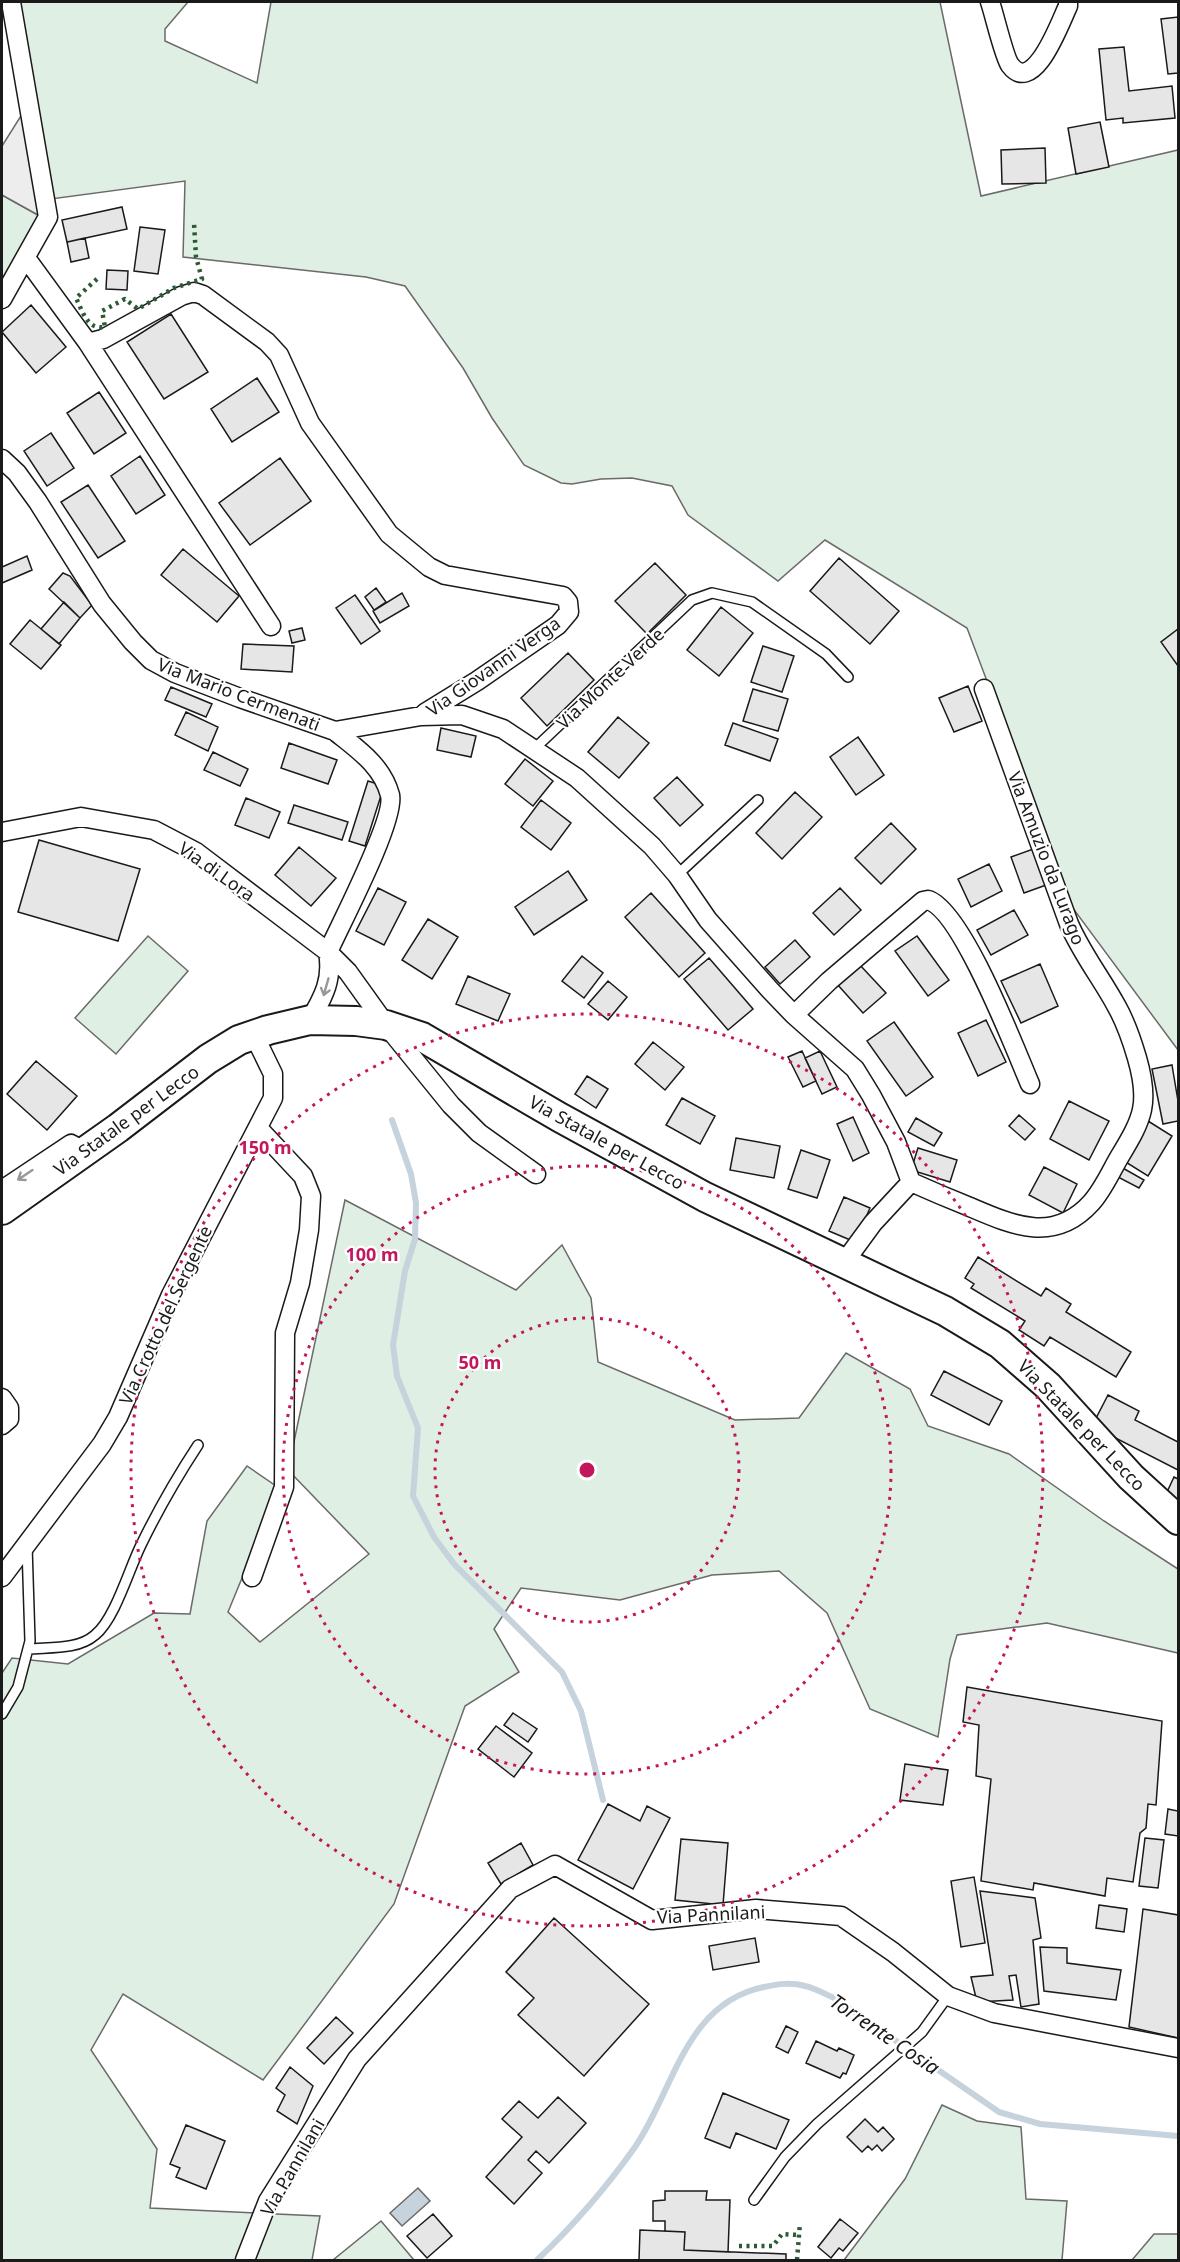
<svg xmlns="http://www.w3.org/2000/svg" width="1180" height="2262" font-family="'Noto Sans',sans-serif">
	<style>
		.green { fill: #e0efe3; stroke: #6a6a6a; stroke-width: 1.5 }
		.parking { fill: #ededed; stroke: #6a6a6a; stroke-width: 1.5 }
		.water { fill: #c6d2dc; stroke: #6a6a6a; stroke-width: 1.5 }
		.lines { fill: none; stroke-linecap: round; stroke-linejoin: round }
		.stream { stroke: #c6d2dc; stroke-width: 6 }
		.building { fill: #e6e6e6; stroke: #1a1a1a; stroke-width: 1.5 }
		.lane-casing { stroke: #1a1a1a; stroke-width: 12 }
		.street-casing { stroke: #1a1a1a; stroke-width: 21 }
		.primary-casing { stroke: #1a1a1a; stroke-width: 32 }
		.lane { stroke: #fff; stroke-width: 9 }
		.street { stroke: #fff; stroke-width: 18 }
		.primary { stroke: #fff; stroke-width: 28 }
		.hedge { stroke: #2b5a34; stroke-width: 4.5; stroke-dasharray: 3 4.5; stroke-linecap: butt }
		.oneway { stroke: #989898 }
		.ring { fill: none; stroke: #c2185b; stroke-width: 3; stroke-dasharray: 3 6 }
		.labels { text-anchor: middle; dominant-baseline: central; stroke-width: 4.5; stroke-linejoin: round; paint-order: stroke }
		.street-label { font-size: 18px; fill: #1a1a1a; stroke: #fff }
		.water-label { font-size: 20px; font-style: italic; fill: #1a1a1a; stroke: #fff }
		.centre { fill: #c2185b; stroke: #fff; stroke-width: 3 }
		.ring-label { font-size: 18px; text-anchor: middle; font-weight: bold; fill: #c2185b; stroke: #fff; stroke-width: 4.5; stroke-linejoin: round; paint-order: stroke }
	</style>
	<rect width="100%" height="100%" fill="#fff"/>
	<path class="green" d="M19,2H188L165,29V41L257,83L271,2H940L981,196L1178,150V1050L1072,907L967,628L825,540L778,581L688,515L672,486L632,478L601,479L572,484L561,483L524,465L492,418L463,368L405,286L366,277L183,257L185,181L51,199Z
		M2,195L47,220L2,298Z
		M148,936L188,971L116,1054L75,1018Z
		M345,1200L516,1290L562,1245L591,1298L598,1362L735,1420L799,1418L846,1353L910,1389L928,1426L1009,1454L1104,1521L1178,1569V1653L1047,1623L957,1635L950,1659L938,1737L870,1709L827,1613L779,1571L712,1575L620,1600L521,1588L494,1629L519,1672L465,1706L394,1904L263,2080L123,1994L91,2050L157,2149L150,2208L320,2216L312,2260H2V1673L12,1658L68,1664L154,1613L190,1614L207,1521L247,1466L279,1488L228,1612L260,1642L369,1554L288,1470Z
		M942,2105L977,2121L1021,2127L1026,2199L1067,2201L1062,2260H844L905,2179Z
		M381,2221L414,2260H333Z
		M1154,2234H1178V2260H1132Z"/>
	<path class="parking" d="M29,103L47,220L2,195V146Z"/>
	<path class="water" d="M418,2188L430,2201L402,2226L390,2213Z"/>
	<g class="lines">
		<path class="stream" d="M392,1120L411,1174L416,1203L415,1239L405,1271L393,1345L397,1376L418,1428L413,1496L434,1537L454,1564L562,1672L581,1711L603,1800
			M537,2260C573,2226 606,2188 635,2147C674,2090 685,2003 764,1987C778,1984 791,1982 805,1986C815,1988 825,1994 834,1998L999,2112L1040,2124L1178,2136"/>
	</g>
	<path class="building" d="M1178,17V73L1168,74L1161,19Z
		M1124,47L1129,91L1172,86L1175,118L1123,123V118L1106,120L1099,49Z
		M1100,122L1109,167L1076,174L1068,128Z
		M1045,148L1046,183L1002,184L1001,150Z
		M122,207L127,229L67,242L62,220Z
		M140,227L165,230L158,274L134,271Z
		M85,238L89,258L71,262L67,242Z
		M107,270L128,271L127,290L106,289Z
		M31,305L66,347L36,373L2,332Z
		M171,314L208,372L164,399L127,342Z
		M257,378L279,412L232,442L211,409Z
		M99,392L126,433L94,454L67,413Z
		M51,433L74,468L47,486L24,451Z
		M140,456L165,495L136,514L111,476Z
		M280,458L311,501L250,545L219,503Z
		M88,485L125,541L98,558L61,502Z
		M183,549L239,596L217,622L161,575Z
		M27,556L32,570L2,583V567Z
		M839,558L899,611L870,644L810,591Z
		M655,563L686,595L647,634L615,601Z
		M63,573L70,576L92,605L80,618L49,589Z
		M376,588L386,602L374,610L365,597Z
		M402,593L409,606L380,623L373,611Z
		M355,595L380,631L361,644L336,608Z
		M64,602L80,618L59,644L41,629Z
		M721,607L753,633L719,676L687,650Z
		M30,620L61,645L41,669L10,644Z
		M302,628L305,640L292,643L289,631Z
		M1178,629V666L1161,642Z
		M243,644L294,646L292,672L241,669Z
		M763,646L794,656L782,692L751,682Z
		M568,653L594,680L547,726L521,698Z
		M968,686L982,721L954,732L939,698Z
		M171,687L212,704L206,717L165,700Z
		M753,689L788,699L778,731L743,721Z
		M186,712L218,727L208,751L175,735Z
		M618,717L649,743L619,778L588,752Z
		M733,723L778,739L770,761L725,745Z
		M441,728L476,736L471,757L437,750Z
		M858,737L884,775L856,795L830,757Z
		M289,743L337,760L328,784L281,768Z
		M213,752L248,769L240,786L204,770Z
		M525,759L553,781L533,806L505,784Z
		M677,777L703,805L680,826L654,798Z
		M368,781L384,786L365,846L349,841Z
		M795,792L822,817L782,859L756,833Z
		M246,798L280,812L269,838L235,825Z
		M541,800L571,823L551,850L521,827Z
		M294,805L348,822L342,840L288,823Z
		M891,823L916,849L881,884L855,858Z
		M39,840L140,869L118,941L18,912Z
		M299,847L336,878L311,906L275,875Z
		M1036,848L1049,884L1024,893L1011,857Z
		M989,864L1002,891L971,907L958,879Z
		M568,871L587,900L534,935L515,907Z
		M378,888L406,902L384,945L356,931Z
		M840,888L861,910L834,935L813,913Z
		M651,893L705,953L679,977L625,917Z
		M1014,910L1028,935L991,955L977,930Z
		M428,919L458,937L432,979L402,960Z
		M917,936L949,980L928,996L895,951Z
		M795,940L810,957L780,984L765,967Z
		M582,956L603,973L584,998L562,981Z
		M709,958L753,1009L728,1030L684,979Z
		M859,964L886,993L863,1013L837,984Z
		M1040,964L1058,1006L1021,1023L1001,981Z
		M468,976L510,994L498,1021L456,1004Z
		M608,981L627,997L608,1020L588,1004Z
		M986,1020L1006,1062L978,1076L958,1033Z
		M894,1022L933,1077L906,1096L867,1041Z
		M653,1042L684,1067L665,1090L635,1064Z
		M802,1051L816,1081L803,1087L788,1057Z
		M820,1051L837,1087L822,1094L805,1058Z
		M36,1061L77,1096L47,1130L7,1094Z
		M1172,1065L1178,1101V1121L1163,1124L1152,1069Z
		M587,1076L608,1089L596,1108L575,1094Z
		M682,1098L715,1116L700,1144L666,1125Z
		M1069,1101L1109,1121L1089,1160L1050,1139Z
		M1019,1115L1035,1129L1025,1140L1009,1126Z
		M853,1117L869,1153L853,1161L837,1124Z
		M916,1118L942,1133L934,1146L908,1132Z
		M1148,1121L1172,1136L1148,1176L1124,1161Z
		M736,1138L780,1146L774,1178L730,1170Z
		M918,1148L957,1160L950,1182L911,1170Z
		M801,1150L830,1160L817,1198L788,1189Z
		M1044,1167L1077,1184L1063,1213L1029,1195Z
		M1121,1167L1144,1180L1139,1188L1116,1176Z
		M844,1197L870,1208L855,1242L829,1231Z
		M978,1257L1041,1296L1046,1288L1071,1304L1066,1312L1131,1352L1116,1377L1050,1337L1044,1346L1019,1330L1025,1321L971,1288L974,1284L965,1278Z
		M944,1371L1002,1401L989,1425L931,1395Z
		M1108,1395L1139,1411L1135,1420L1178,1442V1470L1092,1426Z
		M1174,1477L1178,1479V1500L1167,1492Z
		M967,1687L1162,1721L1156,1805L1148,1804L1146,1828L1140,1833L1133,1882L1107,1878L1105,1896L1034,1883L1033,1890L981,1881L991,1779L976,1776L979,1725L963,1722Z
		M513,1713L537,1729L528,1742L504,1725Z
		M496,1726L532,1753L514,1777L478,1749Z
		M905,1764L948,1770L943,1805L900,1800Z
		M608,1804L640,1821L647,1806L670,1818L633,1889L578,1860Z
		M1168,1809L1178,1811V1836L1165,1834Z
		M1145,1838L1164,1840L1158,1888L1139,1886Z
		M681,1839L728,1843L723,1905L675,1900Z
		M521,1843L533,1865L501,1884L488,1863Z
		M974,1877L985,1943L961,1947L951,1881Z
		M980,1891L1035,1898L1041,1938L1033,1940L1039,2004L1021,2007L1016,1975L1009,1976L1013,2000L977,2002L971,1977L993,1975Z
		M1099,1905L1127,1909L1124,1932L1096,1928Z
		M1143,1909L1178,1915V2038L1129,2027Z
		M554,1918L649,2004L584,2076L518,2015L534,1998L506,1972Z
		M755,1938L759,1962L713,1970L709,1946Z
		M1040,1947L1067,1948V1963L1121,1970L1116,2000L1044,1991Z
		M336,2017L353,2033L324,2064L307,2048Z
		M786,2026L798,2032L788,2053L776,2047Z
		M816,2041L837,2051L839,2048L854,2055L846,2074L843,2073L840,2078L806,2063Z
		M290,2067L313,2086L297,2124L277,2111L285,2095L276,2088Z
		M723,2093L789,2120L776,2149L736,2133L730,2148L705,2138Z
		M558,2097L586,2123L549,2163L536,2151L528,2160L542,2173L514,2204L486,2177L522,2137L502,2119L519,2101L538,2118Z
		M865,2119L878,2132L883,2127L894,2139L882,2151L877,2145L872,2150L868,2146L862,2152L847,2137Z
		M186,2125L225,2141L206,2189L176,2177L180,2168L170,2164Z
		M665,2191H707L706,2200H730L728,2252L684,2250L685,2232L665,2231V2221H653V2201L665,2200Z
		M433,2214L452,2236L427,2258L407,2236Z
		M840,2219L858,2233L843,2251L839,2248L831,2258L818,2247Z
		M640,2230L685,2232L684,2250L786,2254V2260H639Z"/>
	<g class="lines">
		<defs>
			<path id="lane" d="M533,750L692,600L712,593L752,602L826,654L848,677
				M677,875L758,800
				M28,1649C50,1647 78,1650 95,1635C115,1619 129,1569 141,1545C158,1510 177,1477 198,1445
				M2,1714L18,1687L30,1641L27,1546
				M754,2200L785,2157L817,2124L922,2032L948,1996"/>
			<path id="street" d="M990,2C994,13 1004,57 1010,65C1034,97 1061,20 1068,6V2
				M26,258L88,343L271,626
				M2,299L48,217L11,2
				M88,343L103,339L181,296L194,292L203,295L267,342L279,355L310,423L389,534L429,567L445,575L563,596L568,602L569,612L558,625L477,681L425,713
				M2,459L17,473L38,502L102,604L133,642L151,660L175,673L240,698L335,731L421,716L462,715L503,729L577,778L652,846L677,875L708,920L770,990L794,1015L855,1069L871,1095L896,1142L911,1182L873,1223L843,1264
				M2,832L81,817L154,830L196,852L328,952L348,972L386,1025L451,1105L479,1133L536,1174
				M794,1015L829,981L923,901L928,900C962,910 1015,1049 1030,1084
				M310,1020C324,996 333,979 328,952C340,925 396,819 390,795C382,765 357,749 335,731
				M911,1182C931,1191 950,1199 970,1207C1012,1225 1054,1244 1091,1203C1103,1190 1111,1171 1120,1156C1143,1118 1150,1103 1137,1058C1132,1041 1126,1023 1117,1007C1102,979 1082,954 1069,924L984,689
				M2,1190L71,1144L80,1149
				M2,1398L9,1408V1419L2,1425
				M2,1577L102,1444L118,1417L171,1295L273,1098V1074L254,1035
				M252,1577L284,1487L285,1333L300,1283L309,1230L311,1196L303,1176L258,1128
				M245,2260L268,2201L357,2059L510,1889L555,1865L652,1920L756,1909L841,1916L893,1952L948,1996L994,2013L1178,2048"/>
			<path id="primary" d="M2,1210L118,1128L208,1059L239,1040L268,1030L310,1020L356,1021L386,1025L422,1037L559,1117L705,1197L945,1311L1000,1344L1048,1386L1131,1477L1178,1520"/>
		</defs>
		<use href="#lane" class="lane-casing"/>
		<use href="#street" class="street-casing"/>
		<use href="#primary" class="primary-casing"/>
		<use href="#lane" class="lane"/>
		<use href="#street" class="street"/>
		<use href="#primary" class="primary"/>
		<path class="hedge" d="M97,279L76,298C83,312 87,330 105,327L102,311L125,299L138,309L174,288L202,279L196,257L194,223
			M739,2246H773L782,2234L799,2235
			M797,2260L800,2223"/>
	</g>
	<defs><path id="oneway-shaft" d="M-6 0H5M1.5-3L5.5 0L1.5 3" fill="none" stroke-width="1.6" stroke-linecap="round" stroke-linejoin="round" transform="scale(1.5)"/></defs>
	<g class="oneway">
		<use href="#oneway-shaft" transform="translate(326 987) rotate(106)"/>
		<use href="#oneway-shaft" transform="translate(25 1175) rotate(146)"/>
	</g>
	<g class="ring">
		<circle cx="587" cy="1470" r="152"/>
		<circle cx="587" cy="1470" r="304"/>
		<circle cx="587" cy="1470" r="456"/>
	</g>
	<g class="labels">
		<g class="street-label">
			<text transform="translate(493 666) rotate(-35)">Via Giovanni Verga</text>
			<text transform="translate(610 678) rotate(-43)">Via Monte Verde</text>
			<text transform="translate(239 694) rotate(21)">Via Mario Cermenati</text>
			<text transform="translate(1047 858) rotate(69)">Via Amuzio da Lurago</text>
			<text transform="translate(217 871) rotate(35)">Via di Lora</text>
			<text transform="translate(126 1120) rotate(-36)">Via Statale per Lecco</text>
			<text transform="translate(607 1142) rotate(29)">Via Statale per Lecco</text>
			<text transform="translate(165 1315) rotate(-65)">Via Crotto del Sergente</text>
			<text transform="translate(1082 1425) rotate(46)">Via Statale per Lecco</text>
			<text transform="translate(711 1914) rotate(-3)">Via Pannilani</text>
			<text transform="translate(292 2167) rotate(-60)">Via Pannilani</text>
		</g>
		<g class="water-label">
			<text transform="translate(885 2034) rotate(34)">Torrente Cosia</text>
		</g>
	</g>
	<circle cx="587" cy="1470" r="9" class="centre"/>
	<g class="ring-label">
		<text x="265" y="1154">150 m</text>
		<text x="372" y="1261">100 m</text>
		<text x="480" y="1369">50 m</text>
	</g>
	<rect width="1180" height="2262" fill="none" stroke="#1a1a1a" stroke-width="6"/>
</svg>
